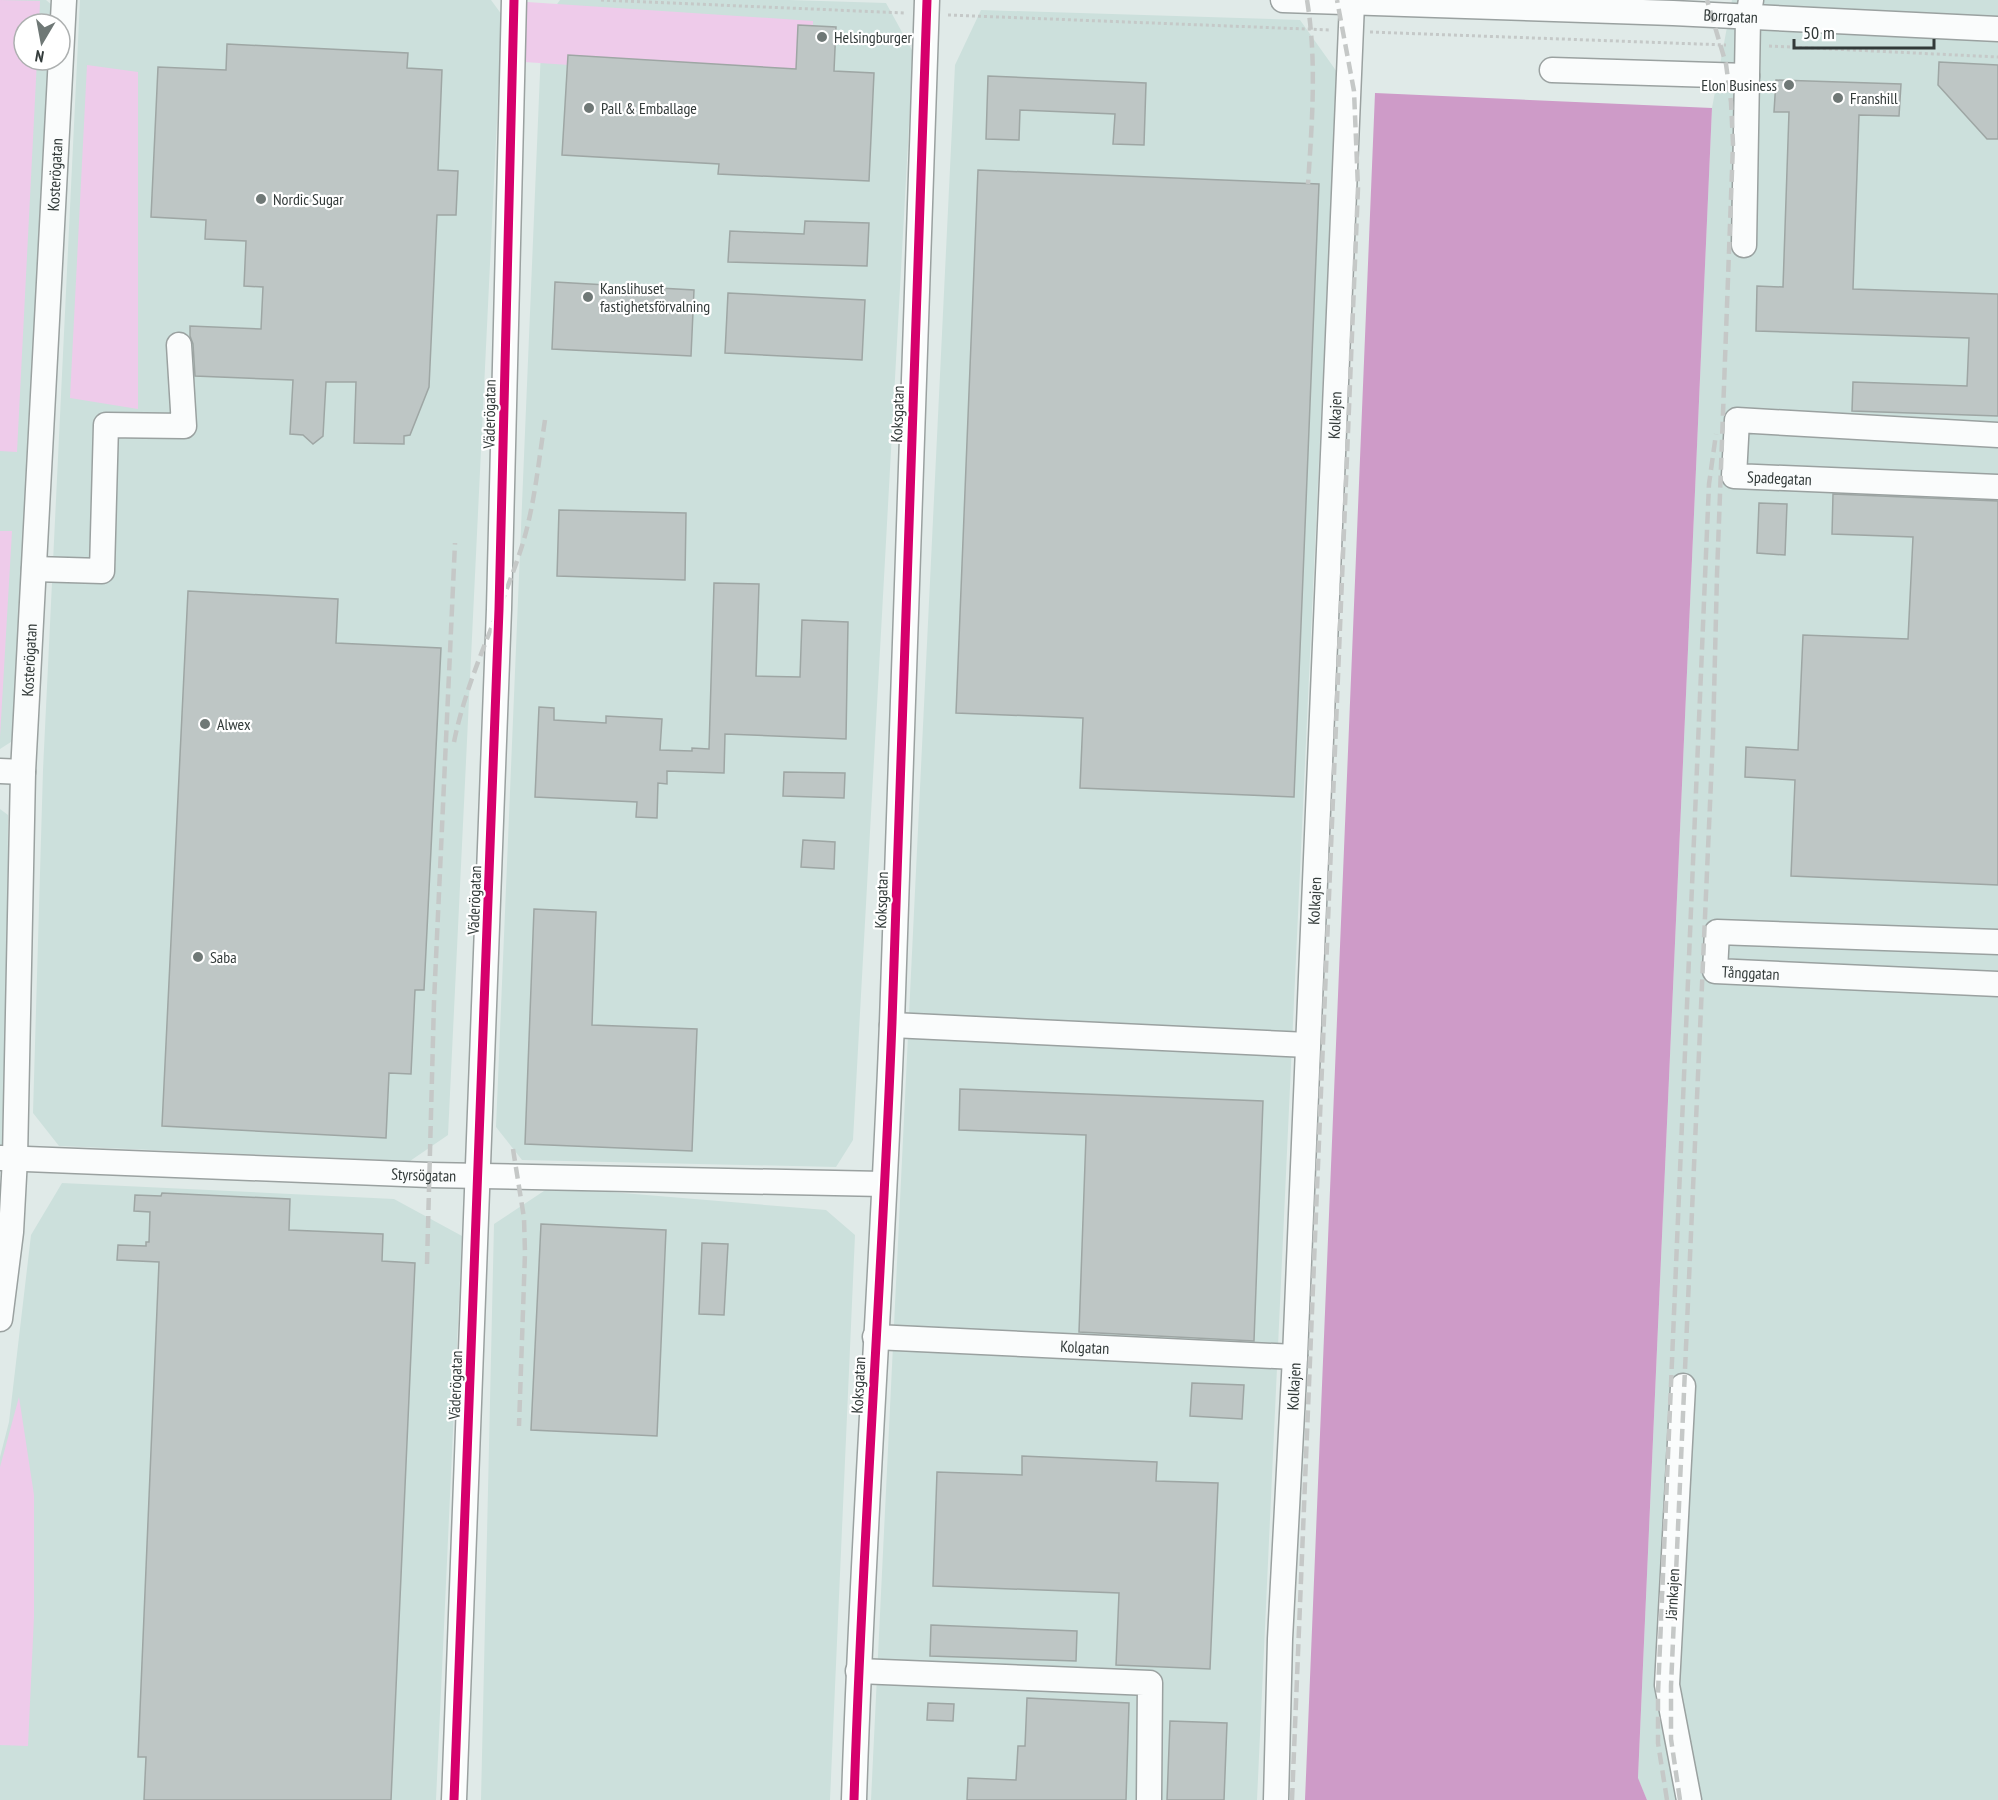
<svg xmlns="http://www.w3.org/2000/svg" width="1998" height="1800" font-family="'PT Sans Narrow',sans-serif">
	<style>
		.built { fill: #cce0dc }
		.green { fill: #eecbea }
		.water { fill: #ce9bc8 }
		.building { fill: #bec6c5; stroke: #9ea6a4; stroke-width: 1.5 }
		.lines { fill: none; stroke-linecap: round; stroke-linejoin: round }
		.minor-casing { stroke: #9aa1a0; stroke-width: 27 }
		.path { stroke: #c5c9c8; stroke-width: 3; stroke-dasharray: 3 3; stroke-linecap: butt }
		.minor { stroke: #fafcfc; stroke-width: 24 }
		.rail { stroke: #c5c8c7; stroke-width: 4.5; stroke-dasharray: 12 6; stroke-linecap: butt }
		.cycleway-casing { stroke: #fff; stroke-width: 13 }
		.cycleway { stroke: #d6006c; stroke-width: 9 }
		.poi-dot { fill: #6f7876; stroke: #fff; stroke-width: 2 }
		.labels { text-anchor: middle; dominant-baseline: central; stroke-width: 4.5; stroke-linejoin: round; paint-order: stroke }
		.street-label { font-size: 16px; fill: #323a39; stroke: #fff }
		.poi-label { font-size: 16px; fill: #323a39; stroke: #fff; text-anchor: start }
	</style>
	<rect width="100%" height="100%" fill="#e0eae8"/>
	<path class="built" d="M0,0H46L53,6L52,24H24V60H50L14,740L0,749Z
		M80,0H491L502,15L448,1135L410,1161L59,1146L33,1113L43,770Z
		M560,0H789L886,3L913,52L853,1140L836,1167L522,1160L496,1127L542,25Z
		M1732,0H1998V1800H1647L1638,1779L1712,108Z
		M981,10L1300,20L1337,72L1257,1800H871L955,65Z
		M0,809L8,815L7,1105L0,1175Z
		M62,1183L394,1199L462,1236L436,1800H0V1457L9,1422L31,1235Z
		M550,1187L826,1210L855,1235L830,1800H481L494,1224Z"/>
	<path class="green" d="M0,0L40,1L39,24H24V60H37L17,452L0,451Z
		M527,2L813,21L812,81L524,62Z
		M87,65L138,72V409L70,398Z
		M0,531H12L0,737Z
		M19,1397L34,1495V1616L28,1746L0,1745V1467Z"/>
	<path class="water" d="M1375,93L1712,108L1638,1778L1647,1800H1305Z"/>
	<path class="building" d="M798,25L836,27L834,71L874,73L869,181L718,174L719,164L562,155L568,55L796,69Z
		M227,44L408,53L407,68L442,70L438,170L458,171L456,215H437L429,387L410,435L404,436V444L354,443L356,382H326L323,436L313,444L303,435L290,434L293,380L195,376L193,344L190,336V326L261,329L263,287L244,286L246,241L205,239L206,220L151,217L158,67L226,70Z
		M1939,62L1998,65V139H1987L1938,85Z
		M988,76L1146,83L1144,145L1113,144L1115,114L1020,110L1019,140L986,139Z
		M1776,80L1901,84L1899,116L1859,115L1853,289L1998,294V416L1852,411L1853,382L1967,386L1969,338L1756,331L1757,286L1783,287L1789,112H1774Z
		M978,170L1319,184L1294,797L1080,788L1083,718L956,713Z
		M805,221L869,223L867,266L728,262L730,231L804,234Z
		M555,282L694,290L691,356L552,349Z
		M728,293L865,300L862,360L725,353Z
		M1833,494L1998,501V885L1791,876L1795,780L1745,777L1746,747L1798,750L1803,635L1908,639L1913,537L1832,534Z
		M1759,503L1787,504L1785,555L1757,553Z
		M559,510L686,513L685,580L557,576Z
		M714,583L759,584L756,676L800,677L802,620L848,622L846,739L725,734L724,773L667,771V784L658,783L657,818L636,817L637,802L535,797L539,707L554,708V720L606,723V716L662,719L660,750L692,751V748L709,749Z
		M188,591L338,599L336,643L441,648L424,990H415L411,1074L389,1073L386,1138L162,1126Z
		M784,772L845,773L844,798L783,796Z
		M803,840L835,842L834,869L801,867Z
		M534,909L596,912L592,1025L697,1029L692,1151L525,1144Z
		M960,1089L1263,1101L1254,1341L1079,1332L1086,1135L959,1130Z
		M162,1193L290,1199L289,1230L383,1234L382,1261L415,1263L391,1800H144L146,1757H138L159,1262L117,1260L118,1245L146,1246V1242H149L150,1212L134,1211L135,1195L161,1196Z
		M541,1224L666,1230L657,1436L531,1430Z
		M702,1243L728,1244L724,1315L699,1314Z
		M1192,1383L1244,1385L1242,1419L1190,1416Z
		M1022,1456L1157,1462L1156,1481L1218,1483L1210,1669L1116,1665L1119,1593L933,1586L937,1472L1022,1475Z
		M931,1625L1077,1631L1076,1661L930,1656Z
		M1027,1698L1129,1703L1126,1800H967L968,1778L1016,1780L1018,1746H1025Z
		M928,1703L954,1704L953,1721L927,1720Z
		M1170,1721L1227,1723L1224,1800H1167Z"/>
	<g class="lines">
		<defs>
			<g id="minor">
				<path id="s1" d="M1283,0L1673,13L1998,29"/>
				<path d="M1552,70L1747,76"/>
				<path d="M1744,245L1748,18L1751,0"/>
				<path id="s2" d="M1998,435L1737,420L1734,476L1998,487"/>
				<path d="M34,569L102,571L106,425L184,426L179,345"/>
				<path d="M0,771L23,772"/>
				<path id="s3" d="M1998,942L1717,932L1715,971L1998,984"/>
				<path d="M892,1025L1308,1045"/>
				<path id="s4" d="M1,1158L429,1175L883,1184"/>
				<path id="s5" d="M0,1319L11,1232L15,1158L23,772L64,0"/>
				<path id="s6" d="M875,1337L1295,1357"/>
				<path d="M1683,1386L1667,1685L1689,1800"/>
				<path d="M858,1671L1150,1683L1149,1800"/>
				<path d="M454,1800L499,609L514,0"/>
				<path d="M854,1800C862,1541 882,1282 892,1022C906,682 913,341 927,0"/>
				<path id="s7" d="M1276,1800L1280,1639L1295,1357L1352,3"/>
			</g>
		</defs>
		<use href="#minor" class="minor-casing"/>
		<path class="path" d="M601,0L905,13
			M948,15L1331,30
			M1370,32L1726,45
			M1769,46L1998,57"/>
		<use href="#minor" class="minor"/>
		<path class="rail" d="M1307,0C1317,61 1312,123 1308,184
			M454,742C467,677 498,618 519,555C534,512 538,465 545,420
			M513,1149L524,1218L525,1253L519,1426
			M427,1264L434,1002L455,543
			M1292,1800L1358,188L1354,91L1337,0
			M1667,1800L1658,1743V1693L1706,554L1709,484L1716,434
			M1680,1800L1671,1739V1686L1713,736L1717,575L1733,144L1731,102L1726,64L1707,0"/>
		<defs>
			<path id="cycleway" d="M454,1800L499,609L514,0
				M854,1800C862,1541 882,1282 892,1022C906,682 913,341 927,0"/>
		</defs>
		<use href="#cycleway" class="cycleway-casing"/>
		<use href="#cycleway" class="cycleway"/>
	</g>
	<g class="poi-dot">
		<circle cx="822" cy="37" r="6"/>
		<circle cx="1789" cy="85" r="6"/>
		<circle cx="1838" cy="98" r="6"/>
		<circle cx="589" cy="108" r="6"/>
		<circle cx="261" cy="199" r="6"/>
		<circle cx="588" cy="297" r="6"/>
		<circle cx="205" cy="724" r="6"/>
		<circle cx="198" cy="957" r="6"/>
	</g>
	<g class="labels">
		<g class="street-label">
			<text stroke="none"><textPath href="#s1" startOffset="448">Borrgatan</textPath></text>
			<text stroke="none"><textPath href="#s5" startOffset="1146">Kosterögatan</textPath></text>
			<text transform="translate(489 414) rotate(-89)">Väderögatan</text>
			<text transform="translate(897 414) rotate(-88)">Koksgatan</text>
			<text stroke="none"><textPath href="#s7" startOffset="1386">Kolkajen</textPath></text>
			<text stroke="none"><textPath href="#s2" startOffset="363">Spadegatan</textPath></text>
			<text stroke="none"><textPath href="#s5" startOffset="660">Kosterögatan</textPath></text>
			<text transform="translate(474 900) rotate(-88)">Väderögatan</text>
			<text transform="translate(881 900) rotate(-88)">Koksgatan</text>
			<text stroke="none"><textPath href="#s7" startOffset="900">Kolkajen</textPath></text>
			<text stroke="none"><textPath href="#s3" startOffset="356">Tånggatan</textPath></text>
			<text stroke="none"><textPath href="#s4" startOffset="423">Styrsögatan</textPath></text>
			<text stroke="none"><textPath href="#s6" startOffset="210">Kolgatan</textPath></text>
			<text transform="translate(455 1385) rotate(-88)">Väderögatan</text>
			<text transform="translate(858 1385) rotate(-87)">Koksgatan</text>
			<text stroke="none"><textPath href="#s7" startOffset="414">Kolkajen</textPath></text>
			<text transform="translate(1672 1594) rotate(-87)">Järnkajen</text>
		</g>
		<g class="poi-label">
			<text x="834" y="37">Helsingburger</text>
			<text x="1777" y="85" text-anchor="end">Elon Business</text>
			<text x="1850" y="98">Franshill</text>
			<text x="601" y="108">Pall &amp; Emballage</text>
			<text x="273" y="199">Nordic Sugar</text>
			<text x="600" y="288">Kanslihuset<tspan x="600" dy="18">fastighetsförvalning</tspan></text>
			<text x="217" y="724">Alwex</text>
			<text x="210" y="957">Saba</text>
		</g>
	</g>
	<g transform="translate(42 42) rotate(190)"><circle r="28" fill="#ffffff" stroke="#adb0b0" stroke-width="1.5"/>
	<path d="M0-4.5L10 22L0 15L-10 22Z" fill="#6f7876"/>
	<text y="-9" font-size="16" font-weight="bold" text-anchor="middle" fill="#323a39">N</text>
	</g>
	<path d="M1794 39v9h140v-9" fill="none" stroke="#323a39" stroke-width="3"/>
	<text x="1803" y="39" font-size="18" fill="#323a39" stroke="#ffffff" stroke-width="4.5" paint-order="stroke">50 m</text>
</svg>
